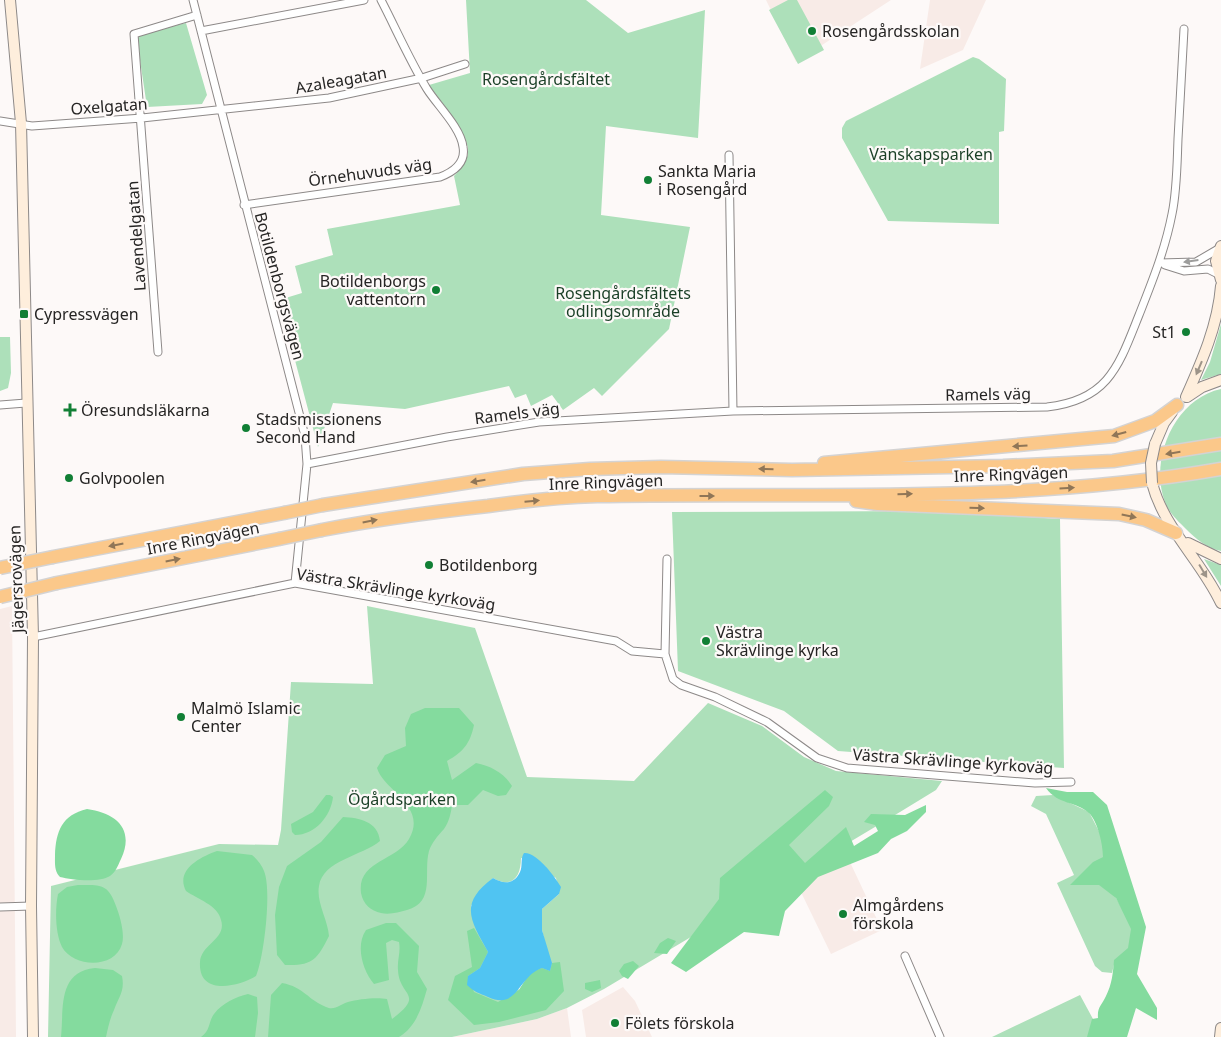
<svg xmlns="http://www.w3.org/2000/svg" width="1221" height="1037" font-family="'Noto Sans',sans-serif">
	<style>
		.built { fill: #f8ebe7 }
		.green { fill: #ade0ba; fill-rule: evenodd }
		.forest { fill: #84db9e }
		.water { fill: #50c4f2 }
		.lines { fill: none; stroke-linecap: round; stroke-linejoin: round }
		.street-casing { stroke: #8d8988; stroke-width: 9 }
		.secondary-casing { stroke: #8d8988; stroke-width: 12 }
		.highway-casing { stroke: #d4d3d3; stroke-width: 15 }
		.street { stroke: #fff; stroke-width: 7 }
		.secondary { stroke: #feeedc; stroke-width: 10 }
		.highway { stroke: #fbc88a; stroke-width: 12 }
		.secondary-bridge-casing { stroke: #8d8988; stroke-width: 12; stroke-linecap: butt }
		.highway-bridge-casing { stroke: #d4d3d3; stroke-width: 15; stroke-linecap: butt }
		.secondary-bridge { stroke: #feeedc; stroke-width: 10 }
		.highway-bridge { stroke: #fbc88a; stroke-width: 12 }
		.oneway { fill: #9d9d9c }
		.oneway2 { fill: #9d9489 }
		.oneway3 { fill: #907657 }
		.poi-dot { fill: #117f35; stroke: #fdf9f8; stroke-width: 2 }
		.labels { text-anchor: middle; dominant-baseline: central; stroke-width: 4.5; stroke-linejoin: round; paint-order: stroke }
		.poi-label { font-size: 16px; fill: #262524; stroke: #fdf9f8; text-anchor: start }
		.park-label { font-size: 16px; fill: #1a3f26; stroke: #fdf9f8 }
		.street-label { font-size: 16px; fill: #262524; stroke: #fdf9f8 }
	</style>
	<rect width="100%" height="100%" fill="#fdf9f8"/>
	<path class="built" d="M766,0H891L796,62Z
		M930,0H986L963,50L920,69Z
		M12,606L16,1037H0V609Z
		M849,860L882,930L831,954L797,884Z
		M623,987L635,1001L652,1037H586L582,1010Z
		M567,1008L571,1037H452L537,1019Z"/>
	<path class="green" d="M466,0H586L628,33L705,10L698,138L606,126L601,215L690,227L669,329L602,396L594,388L563,410L552,395L531,406L526,394L515,398L509,386L405,409L333,403L318,447L279,300L302,293L295,266L333,255L327,229L460,205L454,176C461,169 469,160 468,149C466,129 440,101 429,85L470,73Z
		M788,0H797L824,50L798,64L769,10Z
		M186,23L207,95L202,104L147,107L137,40L140,34Z
		M973,57L979,59L1006,79L1004,131L999,132V224L888,221L842,138V128L846,121Z
		M1221,324V374L1201,380L1210,362Z
		M0,337H10L11,373L8,388L0,391Z
		M1221,389V551C1208,549 1195,538 1186,529C1178,521 1169,513 1165,502C1149,460 1174,399 1221,389Z
		M926,511L1060,519L1064,768L838,751L784,711L678,671L672,512Z
		M1204,559L1221,565V586Z
		M367,606L475,628L527,777L634,781L708,703L762,726L804,757L836,771L942,781L936,790L900,812L604,989L567,1008L537,1019L452,1037H48L51,886L219,844L278,845L281,830L291,682L373,684ZM521,858L545,866L549,874L556,878L559,894L542,909V930L547,951L519,990L488,952L471,906L479,893L493,878C512,889 521,877 521,858Z
		M1053,795L1089,812L1103,839V857L1097,883L1115,896L1132,927L1129,949L1115,960L1112,973L1102,972L1095,966L1057,883L1074,875L1046,814L1031,806L1036,796Z
		M1080,995L1093,1019L1089,1037H992Z"/>
	<path class="forest" d="M425,708H459L474,725C470,744 463,752 447,761L452,780L476,763C491,766 504,773 512,786L506,795L498,796L483,790L468,805H452C451,813 449,822 444,829C437,837 432,842 429,851C423,873 436,902 407,910C399,912 390,915 381,913C371,911 363,904 361,893C357,861 396,861 409,839C428,806 384,791 377,768L385,755L406,746L405,728L411,714Z
		M1046,788L1067,792H1093L1107,805L1146,927L1137,974L1157,1008V1020L1136,1008L1127,1037H1087L1092,1019L1098,1018C1097,1007 1102,1005 1106,996C1112,984 1113,973 1114,960L1128,948L1131,929L1116,898L1099,885H1070L1093,862L1103,857C1103,845 1098,822 1089,813C1076,801 1058,805 1046,788Z
		M825,790L833,797L829,806L789,845L805,863L846,827L854,846L878,831L875,825L864,822L871,814L905,815L926,805V812L907,831L891,839L878,853L818,877L785,911L779,936L744,932L686,972L671,963L719,899L720,878Z
		M326,795H330L333,797C331,816 315,835 295,835L292,832L291,824L313,812Z
		M87,809C116,813 135,829 121,859C118,865 116,872 110,876C99,883 72,880 60,877C54,871 55,863 55,855C56,831 62,815 87,809Z
		M343,817C359,818 378,821 380,841C362,856 323,860 319,886C316,902 328,920 329,936C317,960 312,966 285,965L277,955L275,915L279,887L287,866L321,842Z
		M217,851L252,855C257,859 262,865 264,871C272,890 264,957 256,976C238,987 198,996 200,962C201,944 227,939 221,920C218,905 197,899 186,891C175,870 200,857 217,851Z
		M78,885C100,885 108,883 116,906C120,916 125,934 122,944C115,969 74,968 62,947C55,933 55,909 58,894L67,887Z
		M386,923H396L419,946L417,972L427,989C422,1007 416,1027 399,1037H268L271,995L282,983C304,987 308,1000 326,1007C335,1011 340,1004 348,1002C358,999 377,997 387,999L392,1019C426,993 399,997 398,970C397,960 401,952 399,942L392,940L386,943L389,980L374,984C363,971 355,946 366,930Z
		M474,928L488,952L480,968L468,976L474,992L498,1002L519,990L527,977L533,971L542,968L550,971L552,963L560,962L564,991L546,1010L499,1022L474,1025L448,1000L455,976L472,967L467,931Z
		M668,938L676,941L667,954L654,953L660,943Z
		M633,961L639,966L628,979L622,976L619,971L624,964Z
		M95,968L113,970L122,976C125,991 119,996 114,1010C110,1018 108,1028 106,1037H61C64,1009 57,972 95,968Z
		M600,980L601,988L592,992L585,989V983Z
		M248,994L257,997L258,1013L255,1037H201C211,1030 208,1022 214,1014C222,1003 236,997 248,994Z"/>
	<path class="water" d="M524,853C537,852 555,877 561,887L559,894L542,909V930L552,963L550,971L542,968C518,976 518,1011 488,997C479,993 474,992 467,985L468,976L480,968L488,952C471,921 458,904 493,878C503,884 514,885 520,872C523,866 520,859 524,853Z"/>
	<g class="lines">
		<defs>
			<path id="street" d="M193,0L305,436L307,464L295,583
				M201,31L364,0
				M0,121L32,126L142,118L329,98L422,78L465,64
				M729,155L733,411
				M244,205L440,177C453,172 466,163 463,147C461,128 437,105 427,89C410,61 396,29 381,0
				M1160,263L1196,262L1220,248
				M1165,265L1184,271L1208,269L1218,274
				M158,352L134,34L197,15
				M0,405L26,403
				M307,464L447,437L539,422L733,411L1047,407C1109,400 1119,365 1139,315C1152,282 1165,250 1172,214C1177,190 1177,164 1178,139C1180,102 1182,65 1184,29
				M667,559L665,654L673,679L681,685L715,697L767,722L817,758L847,768L1035,783L1071,782
				M33,637L295,583L616,641L632,651L665,654
				M0,907L31,906
				M905,956L940,1037"/>
			<path id="secondary" d="M10,0L21,123L33,637L31,906L33,1037
				M1221,246L1216,261L1221,280
				M1186,397C1202,361 1218,325 1221,286
				M1187,397L1202,387L1221,380
				M1155,444L1164,423L1172,412
				M1152,483C1164,529 1201,560 1221,603
				M1188,543L1221,559
				M1220,1037L1221,1028"/>
			<path id="highway" d="M824,463L1114,436L1155,421L1177,405
				M856,501L878,504L1119,514L1146,520L1176,533
				M323,505L523,474L590,469L661,467L792,470L1003,466L1113,461L1221,444
				M322,530C378,519 433,512 488,506C524,501 561,497 597,496C805,492 1015,505 1221,469
				M53,557L284,513
				M57,583L279,539"/>
		</defs>
		<use href="#street" class="street-casing"/>
		<use href="#secondary" class="secondary-casing"/>
		<use href="#highway" class="highway-casing"/>
		<use href="#street" class="street"/>
		<use href="#secondary" class="secondary"/>
		<use href="#highway" class="highway"/>
		<defs>
			<path id="secondary-bridge" d="M1152,483L1151,463L1155,444"/>
			<path id="highway-bridge" d="M284,513L323,505
				M279,539L322,530
				M0,568L53,557
				M0,597L57,583"/>
		</defs>
		<use href="#secondary-bridge" class="secondary-bridge-casing"/>
		<use href="#highway-bridge" class="highway-bridge-casing"/>
		<use href="#secondary-bridge" class="secondary-bridge"/>
		<use href="#highway-bridge" class="highway-bridge"/>
	</g>
	<defs><path id="oneway-solid" d="M-6-.8H1V-3.2L6.5 0L1 3.2V.8H-6Z" transform="scale(1.25)"/></defs>
	<use class="oneway" href="#oneway-solid" transform="translate(1191 261) rotate(172)"/>
	<g class="oneway2">
		<use href="#oneway-solid" transform="translate(1199 368) rotate(113)"/>
		<use href="#oneway-solid" transform="translate(1203 571) rotate(59)"/>
	</g>
	<g class="oneway3">
		<use href="#oneway-solid" transform="translate(1119 434) rotate(165)"/>
		<use href="#oneway-solid" transform="translate(1020 446) rotate(176)"/>
		<use href="#oneway-solid" transform="translate(1173 453) rotate(171)"/>
		<use href="#oneway-solid" transform="translate(766 469) rotate(-179)"/>
		<use href="#oneway-solid" transform="translate(478 481) rotate(171)"/>
		<use href="#oneway-solid" transform="translate(1067 488) rotate(-3)"/>
		<use href="#oneway-solid" transform="translate(905 494) rotate(-1)"/>
		<use href="#oneway-solid" transform="translate(707 496)"/>
		<use href="#oneway-solid" transform="translate(532 501) rotate(-5)"/>
		<use href="#oneway-solid" transform="translate(977 508) rotate(2)"/>
		<use href="#oneway-solid" transform="translate(1129 516) rotate(12)"/>
		<use href="#oneway-solid" transform="translate(370 521) rotate(-11)"/>
		<use href="#oneway-solid" transform="translate(116 545) rotate(169)"/>
		<use href="#oneway-solid" transform="translate(173 560) rotate(-11)"/>
	</g>
	<g class="poi-dot">
		<circle cx="812" cy="31" r="5"/>
		<circle cx="648" cy="180" r="5"/>
		<circle cx="436" cy="290" r="5"/>
		<rect x="19" y="309" width="10" height="10" rx="2.5"/>
		<circle cx="1186" cy="332" r="5"/>
		<path d="M67.5 402.5h5v5h5v5h-5v5h-5v-5h-5v-5h5z"/>
		<circle cx="246" cy="428" r="5"/>
		<circle cx="69" cy="478" r="5"/>
		<circle cx="429" cy="565" r="5"/>
		<circle cx="706" cy="641" r="5"/>
		<circle cx="181" cy="717" r="5"/>
		<circle cx="843" cy="914" r="5"/>
		<circle cx="615" cy="1023" r="5"/>
	</g>
	<g class="labels">
		<g class="poi-label">
			<text x="822" y="31">Rosengårdsskolan</text>
			<text x="658" y="171">Sankta Maria<tspan x="658" dy="18">i Rosengård</tspan></text>
			<text x="426" y="281" text-anchor="end">Botildenborgs<tspan x="426" dy="18">vattentorn</tspan></text>
			<text x="34" y="314">Cypressvägen</text>
			<text x="1176" y="332" text-anchor="end">St1</text>
			<text x="81" y="410">Öresundsläkarna</text>
			<text x="256" y="419">Stadsmissionens<tspan x="256" dy="18">Second Hand</tspan></text>
			<text x="79" y="478">Golvpoolen</text>
			<text x="439" y="565">Botildenborg</text>
			<text x="716" y="632">Västra<tspan x="716" dy="18">Skrävlinge kyrka</tspan></text>
			<text x="191" y="708">Malmö Islamic<tspan x="191" dy="18">Center</tspan></text>
			<text x="853" y="905">Almgårdens<tspan x="853" dy="18">förskola</tspan></text>
			<text x="625" y="1023">Fölets förskola</text>
		</g>
		<g class="park-label">
			<text x="546" y="79">Rosengårdsfältet</text>
			<text x="931" y="154">Vänskapsparken</text>
			<text x="623" y="293">Rosengårdsfältets<tspan x="623" dy="18">odlingsområde</tspan></text>
			<text x="402" y="799">Ögårdsparken</text>
		</g>
		<g class="street-label">
			<text transform="translate(341 80) rotate(-10)">Azaleagatan</text>
			<text transform="translate(109 106) rotate(-4)">Oxelgatan</text>
			<text transform="translate(370 172) rotate(-8)">Örnehuvuds väg</text>
			<text transform="translate(136 236) rotate(-94)">Lavendelgatan</text>
			<text transform="translate(280 286) rotate(75)">Botildenborgsvägen</text>
			<text transform="translate(988 394) rotate(-1)">Ramels väg</text>
			<text transform="translate(517 413) rotate(-7)">Ramels väg</text>
			<text transform="translate(1011 474) rotate(-2)">Inre Ringvägen</text>
			<text transform="translate(606 482) rotate(-2)">Inre Ringvägen</text>
			<text transform="translate(203 538) rotate(-11)">Inre Ringvägen</text>
			<text transform="translate(16 579) rotate(-92)">Jägersrovägen</text>
			<text transform="translate(396 589) rotate(9)">Västra Skrävlinge kyrkoväg</text>
			<text transform="translate(953 761) rotate(4)">Västra Skrävlinge kyrkoväg</text>
		</g>
	</g>
</svg>
